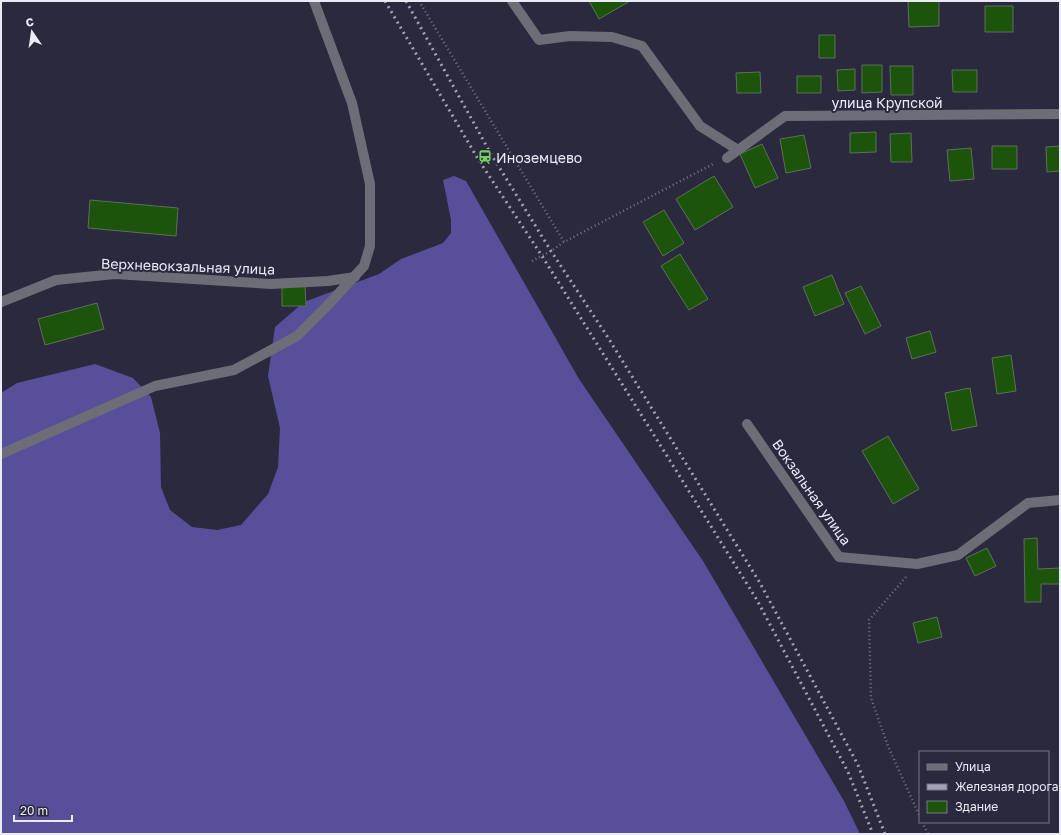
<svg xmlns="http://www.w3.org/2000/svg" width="1061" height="835" font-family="'Golos Text',sans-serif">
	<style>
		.forest { fill: #56509a }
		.building { fill: #1c540c; stroke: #5f6f5c }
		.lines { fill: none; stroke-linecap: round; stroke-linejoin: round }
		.path { stroke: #757586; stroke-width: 2.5; stroke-dasharray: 1 3; stroke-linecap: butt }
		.minor { stroke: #6d6d78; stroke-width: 10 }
		.rail { stroke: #a3a2b3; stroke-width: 3; stroke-dasharray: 2 4; stroke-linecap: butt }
		.labels { text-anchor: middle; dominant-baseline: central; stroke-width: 4; stroke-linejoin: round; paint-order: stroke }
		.street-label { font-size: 14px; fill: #eaeaf8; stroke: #2a293d }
		.poi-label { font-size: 14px; fill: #eaeaf8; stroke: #2a293d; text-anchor: start }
	</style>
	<rect width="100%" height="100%" fill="#2a293d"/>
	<path class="forest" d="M454,176L466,181L579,379L703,561L844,801L860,834H1V393L17,383L95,364L133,378L151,397L160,433L161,487L170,510L192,527L217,530L241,525L268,494L278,467L280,428L268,376L275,327L304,302L379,274L401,259L443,243L451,233V220L443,180Z"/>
	<path class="building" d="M589,1H630L599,19Z
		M908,1H939V26L909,27Z
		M985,6H1013V32H985Z
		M819,35H835V58H819Z
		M862,65H882V92L862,93Z
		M890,66H913V95H891Z
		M855,69V90L838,91L837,70Z
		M952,70H977V92H953Z
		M760,72L761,93H737L736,73Z
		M797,76H821V93H797Z
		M876,132V152L850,153V133Z
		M911,133L912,162H891L890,134Z
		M804,135L811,168L786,173L780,139Z
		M762,144L778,178L755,188L740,154Z
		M992,146H1017V169H992Z
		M1060,146V171L1047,172L1046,147Z
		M971,148L974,179L950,181L947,150Z
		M714,176L733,207L695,230L676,199Z
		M90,200L178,208L176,236L88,228Z
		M664,210L684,243L663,256L643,222Z
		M680,254L708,299L689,310L661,266Z
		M832,275L844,304L815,316L803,287Z
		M305,286L306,306H282V287Z
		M861,286L881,326L865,334L845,293Z
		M97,303L104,329L45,345L38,319Z
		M930,331L936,352L912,359L906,338Z
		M1011,355L1016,391L997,394L992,358Z
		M970,388L977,426L952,431L945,393Z
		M888,436L919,489L893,504L862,451Z
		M1037,538L1038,569L1060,568V584H1041V602H1025L1024,539Z
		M987,548L996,566L975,576L966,558Z
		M937,617L942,637L918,643L913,623Z"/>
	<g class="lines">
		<path class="path" d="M419,1L564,242
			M532,261L551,251L564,242L715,163
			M906,577L869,620L871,698L888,746L920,817
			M922,822L928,834"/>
		<path class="minor" d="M512,1L539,40L570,36L612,37L642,46L700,126L738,150
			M727,158L785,116L1060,114
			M1,302L56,280L115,274L271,284L328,281L355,277
			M747,424L839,557L917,564L958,555L1028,503L1060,500
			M1,454L155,386L234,370L297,336L327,306L364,266L370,246V184L352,103L314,1"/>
		<path class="rail" d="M385,1L478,159L542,256L757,600L848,772L873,834
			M406,1L491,154L551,251L607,336L760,583L858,765L885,834"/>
	</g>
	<defs>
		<symbol id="station-bare" viewBox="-9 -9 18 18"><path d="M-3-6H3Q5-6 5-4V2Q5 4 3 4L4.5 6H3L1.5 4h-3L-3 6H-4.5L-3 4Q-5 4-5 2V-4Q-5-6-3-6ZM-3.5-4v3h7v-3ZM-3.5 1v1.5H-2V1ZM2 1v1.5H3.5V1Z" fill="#73d25d" stroke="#2a293d" stroke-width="2.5" paint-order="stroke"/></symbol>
	</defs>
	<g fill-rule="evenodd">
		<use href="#station-bare" x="475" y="147" width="20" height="20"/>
	</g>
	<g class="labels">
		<g class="street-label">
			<text x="887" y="102">улица Крупской</text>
			<text transform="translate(188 266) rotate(2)">Верхневокзальная улица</text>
			<text transform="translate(812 492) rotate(55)">Вокзальная улица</text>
		</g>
		<g class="poi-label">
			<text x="496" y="157">Иноземцево</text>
		</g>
	</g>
	<rect width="1061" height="835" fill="none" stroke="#eaeaf8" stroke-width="4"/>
	<rect x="919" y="751" width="130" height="72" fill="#2a293d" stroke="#777688"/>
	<rect x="927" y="764" width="20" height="6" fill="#6d6d78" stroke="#777688"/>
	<text x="955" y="771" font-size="12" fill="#eaeaf8">Улица</text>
	<rect x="927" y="784" width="20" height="6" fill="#a3a2b3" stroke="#777688"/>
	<text x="955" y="791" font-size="12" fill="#eaeaf8">Железная дорога</text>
	<rect x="927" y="801" width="20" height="12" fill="#1c540c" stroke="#777688"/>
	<text x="955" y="811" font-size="12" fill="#eaeaf8">Здание</text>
	<g transform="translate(32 32) rotate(347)" stroke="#2a293d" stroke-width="3" paint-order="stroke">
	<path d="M0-3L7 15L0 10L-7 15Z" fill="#eaeaf8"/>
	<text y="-6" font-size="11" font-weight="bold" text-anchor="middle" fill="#eaeaf8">С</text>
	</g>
	<path d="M14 815v6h58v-6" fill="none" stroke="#eaeaf8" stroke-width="2"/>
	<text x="20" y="815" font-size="12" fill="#eaeaf8" stroke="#2a293d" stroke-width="3" paint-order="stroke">20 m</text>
</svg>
